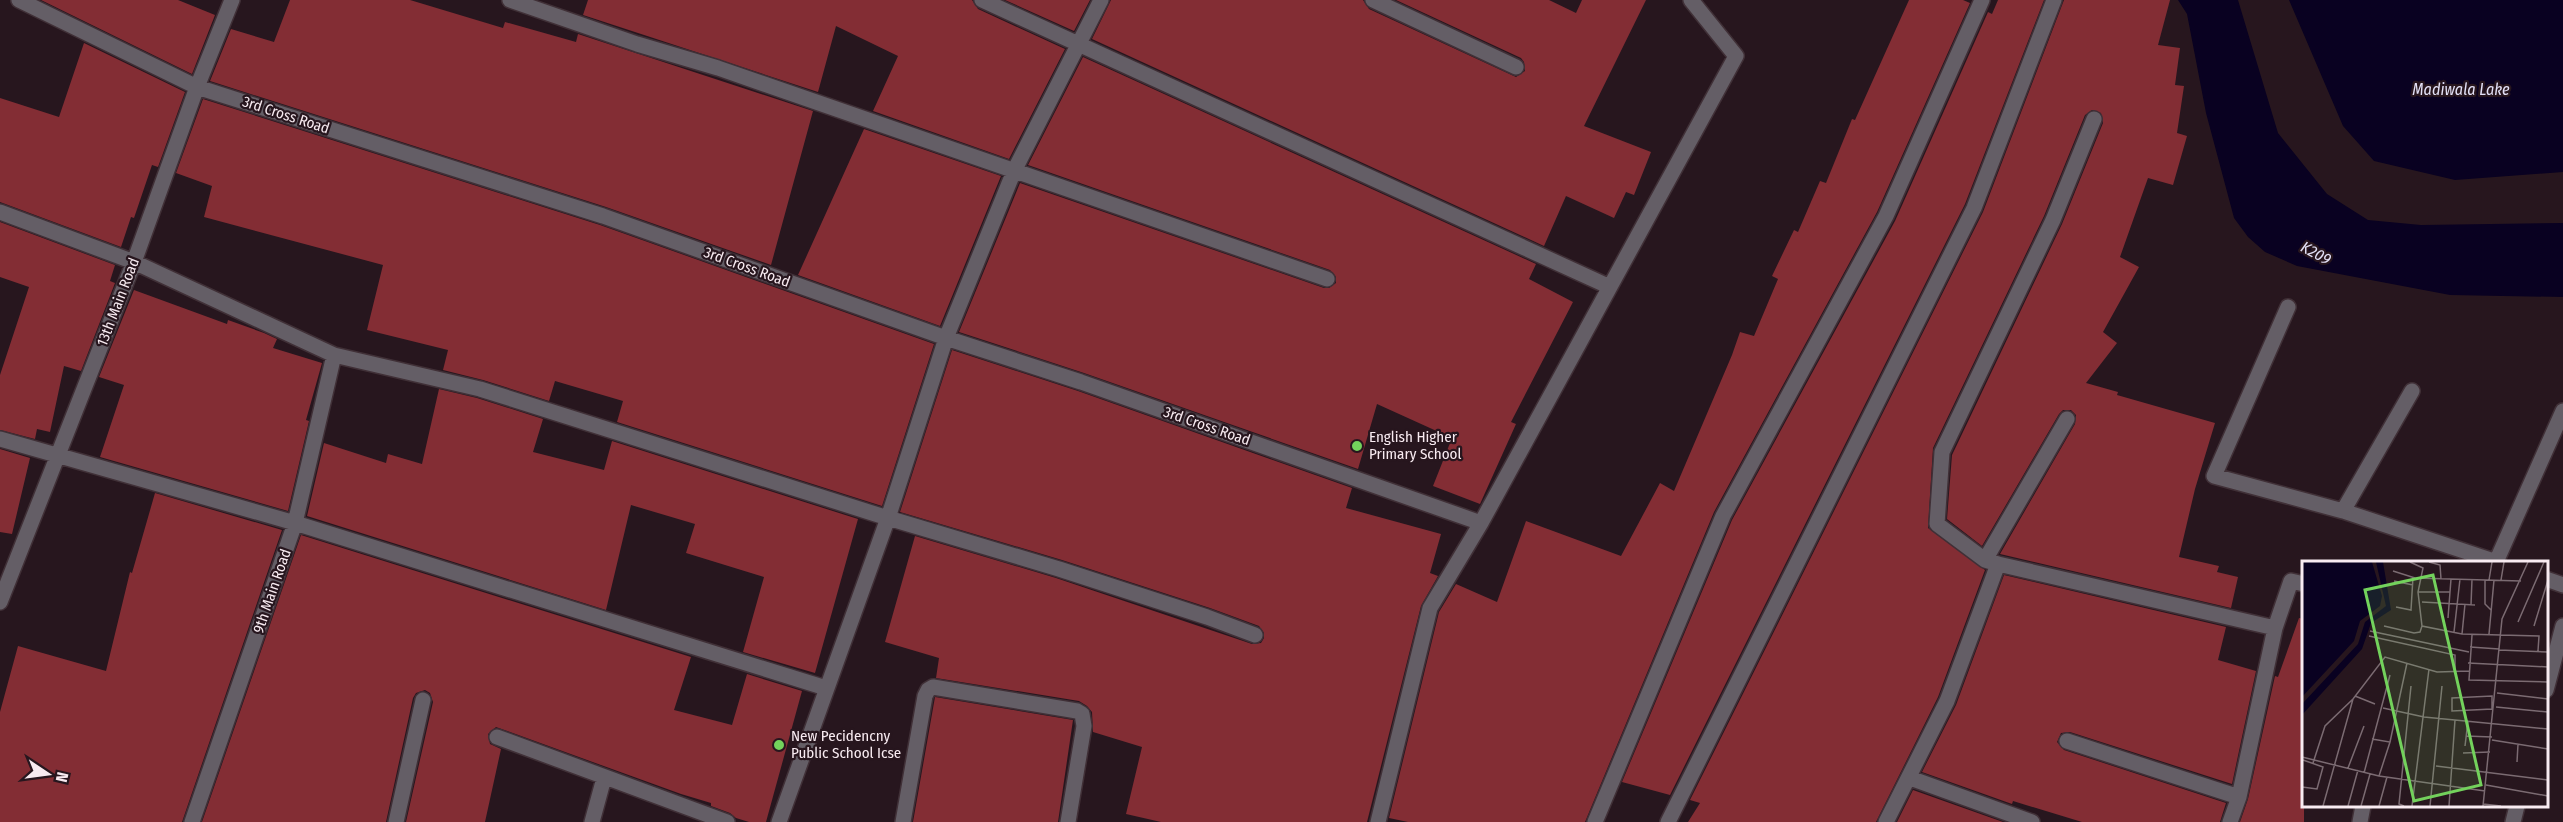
<svg xmlns="http://www.w3.org/2000/svg" width="2563" height="822" font-family="'Fira Sans Condensed',sans-serif">
	<style>
		.water { fill: #090121 }
		.building { fill: #832d34 }
		.lines { fill: none; stroke-linecap: round; stroke-linejoin: round }
		.minor-casing { stroke: #403037; stroke-width: 18 }
		.minor { stroke: #645e66; stroke-width: 15 }
		.poi-dot { fill: #73d25c; stroke: #27161e; stroke-width: 2 }
		.labels { text-anchor: middle; dominant-baseline: central; stroke-width: 4.5; stroke-linejoin: round; paint-order: stroke }
		.street-label { font-size: 15px; fill: #f8ebf1; stroke: #27161e }
		.poi-label { font-size: 15px; fill: #f8ebf1; stroke: #27161e; text-anchor: start }
		.water-label { font-size: 16px; font-style: italic; fill: #e3e1f7; stroke: #27161e }
		.inset-road { fill: none; stroke: #7b6b72; stroke-width: 1.5 }
		.view { fill: #73d25c; fill-opacity: 0.15; stroke: #73d25c; stroke-width: 3 }
		.inset-edge { fill: none; stroke: #f8ebf1; stroke-width: 3 }
	</style>
	<rect width="100%" height="100%" fill="#27161e"/>
	<path class="water" d="M2178,0H2238L2278,133L2327,194L2368,220L2421,225L2563,223V297L2450,295L2297,266L2265,252L2248,237L2234,218L2206,113L2187,14Z
		M2289,0H2563V172L2455,180L2374,161L2343,126Z"/>
	<path class="building" d="M41,0H178L215,15L192,74Z
		M290,0H410L503,28L505,22L576,42L578,34L813,111L771,265L606,207L210,81L231,29L274,42Z
		M588,0H972L978,9L1065,49L1009,159L873,111L898,56L836,26L818,92L583,15Z
		M1005,0H1090L1074,31Z
		M1111,0H1363L1369,9L1516,77L1525,71L1524,62L1521,58L1396,0H1549L1576,13L1582,0H1646L1584,126L1651,152L1634,195L1626,192L1614,218L1566,196L1544,246L1092,39Z
		M1909,0H1963L1970,3L1877,212L1714,512L1585,822H1408L1389,818L1439,612L1456,584L1497,602L1526,521L1621,556L1660,483L1674,491L1732,355L1740,332L1754,336L1778,279L1772,276L1794,230L1798,232L1820,181L1826,183L1852,119L1855,120Z
		M1998,0H2044L1965,204L1670,795L1622,782L1732,520L1895,221L1988,12L1992,14Z
		M2064,0H2170L2158,45L2180,48L2175,85L2184,86L2177,133L2187,136L2173,185L2148,178L2120,257L2139,267L2103,332L2117,343L2086,383L2118,392L2117,395L2215,423L2195,489L2179,557L2219,566L2217,572L2238,577L2231,608L2000,554L2075,424L2076,415L2071,410H2063L2059,414L1982,546L1947,519L1952,455L2062,224L2103,123L2101,113L2092,110L2085,115L2044,216L1933,448L1928,528L1985,570L1938,697L1876,822H1688L1700,803L1690,800L1983,212Z
		M84,43L185,92L158,167L152,165L134,218L131,217L121,247L0,202V98L59,117Z
		M1083,57L1536,264L1529,279L1573,302L1511,422L1516,424L1480,504L1433,486L1452,438L1377,404L1358,469L1084,373L959,332L1020,183L1324,288H1329L1336,283V277L1330,270L1028,165Z
		M203,99L600,225L934,344L882,506L617,422L623,401L555,381L549,401L483,380L443,370L448,350L367,330L383,265L204,217L212,186L176,173Z
		M864,129L1001,176L940,326L798,275Z
		M0,222L115,265L110,281L115,283L81,371L64,366L50,432L37,429L35,439L0,430V375L29,287L0,277Z
		M134,290L227,324L228,320L264,333L277,339L273,348L322,363L306,420L309,421L288,511L100,457L124,385L99,377Z
		M952,350L1078,391L1352,488L1346,508L1441,534L1430,573L1438,576L1421,606L1367,822H1161L1126,814L1142,747L1093,732L1092,712L1087,706L1079,701L936,678L939,658L885,642L915,536L1056,578L1252,644L1261,643L1264,638V633L1259,626L1210,608L1062,560L900,512Z
		M439,389L477,398L543,419L533,452L604,470L612,441L858,519L815,673L743,652L764,577L686,553L695,524L631,505L606,610L307,516L324,443L386,463L388,454L422,464Z
		M0,449L30,458L12,534L0,532Z
		M155,493L282,530L182,822H0V712L18,646L106,671L130,572L132,573Z
		M301,535L691,657L674,710L732,725L747,674L802,691L766,822H749L736,818L730,813L711,806V803L681,794L496,727L488,734L490,744L501,749L485,822H406L433,702L430,693L425,690L416,693L413,698L386,822H202Z
		M2004,575L2226,627L2218,660L2256,671L2232,784L2070,732L2061,733L2057,742L2064,750L2226,803L2220,822H2082L2013,801L2012,804L1922,772L1956,705Z
		M2299,618L2304,619V822H2240L2248,799L2275,676L2278,677Z
		M935,697L1073,720L1058,822H913Z
		M1913,790L2003,822H1897Z"/>
	<g class="lines">
		<defs>
			<path id="minor" d="M19,0L197,87L603,216L946,338L1081,382L1481,523
				M510,0L637,44L718,68L1327,279
				M982,0L1610,287
				M1373,0L1516,67
				M0,212L134,262L334,355L480,389L888,518L1059,569L1207,617L1255,635
				M2288,307L2214,476L2343,511L2497,562
				M0,439L295,523L826,688
				M2343,511L2412,391
				M1985,560L2067,419
				M2496,562L2563,411
				M1998,564L1985,560L1937,524L1942,452L2053,220L2094,119
				M2546,579L2563,585
				M0,602L134,262L197,87L232,0
				M2546,690L2563,626
				M497,737L727,822
				M2067,741L2239,797
				M1910,778L2032,822
				M192,822L295,523L334,355
				M396,822L423,700
				M592,822L604,778
				M779,822L888,518L946,338L1014,171L1101,0
				M903,822L925,696L928,690L933,687L1077,711L1082,714L1084,726L1068,822
				M1378,822L1430,608L1481,523L1736,56L1691,0
				M1595,822L1723,516L1886,216L1982,0
				M1668,822L1974,208L2054,0
				M1886,822L1947,701L1998,564L2275,628L2291,581L2304,584
				M2230,822L2239,797L2275,628
				M2360,822L2363,806
				M2513,822L2517,806"/>
		</defs>
		<use href="#minor" class="minor-casing"/>
		<use href="#minor" class="minor"/>
	</g>
	<g class="poi-dot">
		<circle cx="1357" cy="446" r="6"/>
		<circle cx="779" cy="745" r="6"/>
	</g>
	<g class="labels">
		<g class="street-label">
			<text transform="translate(286 115) rotate(18)">3rd Cross Road</text>
			<text transform="translate(747 267) rotate(20)">3rd Cross Road</text>
			<text transform="translate(118 302) rotate(-69)">13th Main Road</text>
			<text transform="translate(1207 426) rotate(19)">3rd Cross Road</text>
			<text transform="translate(272 591) rotate(-71)">9th Main Road</text>
		</g>
		<g class="poi-label">
			<text x="1369" y="437">English Higher<tspan x="1369" dy="17">Primary School</tspan></text>
			<text x="791" y="736">New Pecidencny<tspan x="791" dy="17">Public School Icse</tspan></text>
		</g>
		<g class="water-label">
			<text x="2461" y="89">Madiwala Lake</text>
			<text transform="translate(2316 253) rotate(28)">K209</text>
		</g>
	</g>
	<g transform="translate(2302 561)">
		<rect width="246" height="246" fill="#27161e"/>
		<path d="M0,1H70L80,35L78,45L58,60L52,80L0,136ZM74,1H81L89,49L69,62L60,88L0,154V143L56,83L63,61L84,45Z" fill="#090121"/>
		<path class="inset-road" d="M108,1L121,7L116,31L120,65L160,73L237,75L236,90M127,1L138,4L139,18M91,10L113,17L219,20M183,19V43L189,49M187,19L190,1M199,19L202,1M92,20L111,24M116,31H148M120,41L173,44M169,44L170,18M94,46L109,49L111,16M146,57L149,18M216,61L242,1M82,65L112,72L118,71L120,65M232,65L246,19M68,70L167,91M152,71L158,18M160,73L163,43M187,73L192,19M170,74L167,119L246,121M67,75L153,94V111M168,86L197,88M197,89L246,91M166,102L246,106M195,132L246,138M53,135L73,143M190,135V148L150,150V137ZM194,146L246,151M81,147L122,156L246,168M164,175L190,176M70,178L88,181L77,215M190,179L246,188M88,181L105,102M163,185L166,160M161,192L188,191M0,196L77,215L183,230M215,201L216,183M11,202L23,165L51,138L83,96L135,111L167,110M134,205L246,219M46,207L62,165M62,212L88,114M184,224L246,235M0,226L15,228L21,206L1,199M181,243L199,245M21,245L51,138M46,245L56,209M59,245L68,213M77,245L85,216M102,245L97,243L109,125M110,245L127,108M128,245L140,125M147,245L153,159M181,245L200,58L226,1"/>
		<path class="view" d="M131,14L179,224L112,240L63,29Z"/>
		<rect width="246" height="246" class="inset-edge"/>
	</g>
	<g transform="translate(48 774) rotate(103)" stroke="#27161e" stroke-width="4.5" paint-order="stroke">
	<path d="M0-4.5L10 22L0 15L-10 22Z" fill="#f8ebf1"/>
	<text y="-9" font-size="16" font-weight="bold" text-anchor="middle" fill="#f8ebf1">N</text>
	</g>
</svg>
